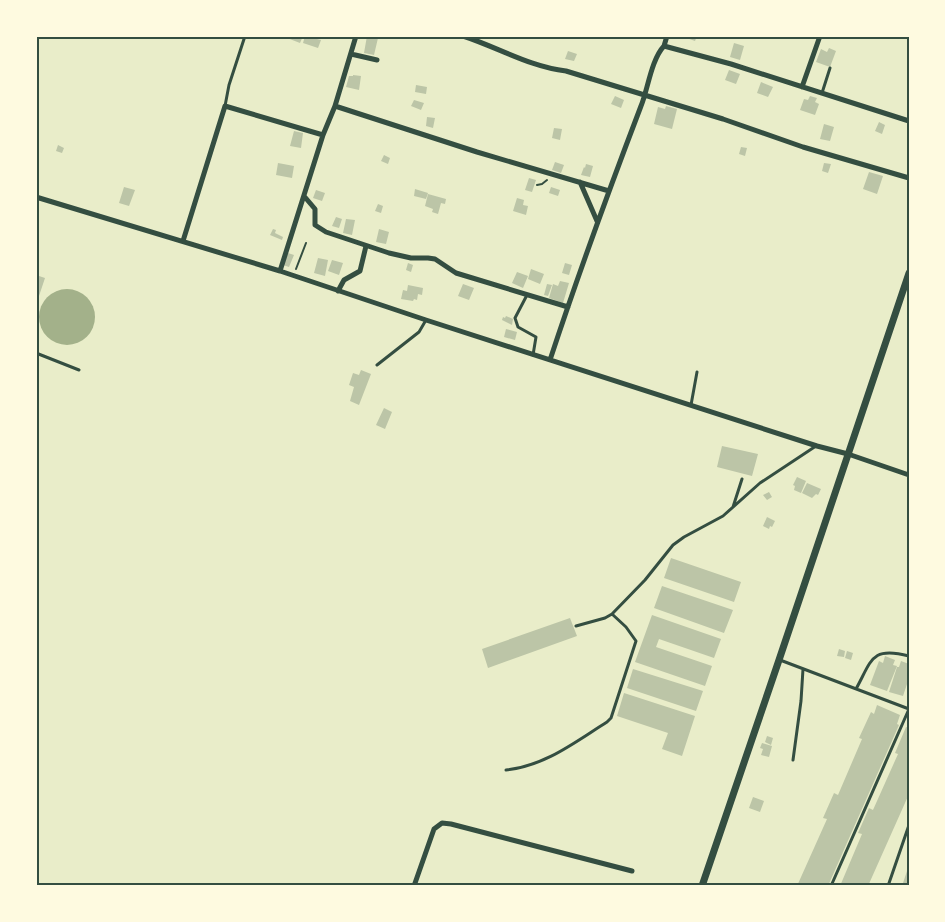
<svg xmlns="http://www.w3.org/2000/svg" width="945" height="922" font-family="'PT Sans Narrow',sans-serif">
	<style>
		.water { fill: #a3b18a }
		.building { fill: #bcc5a7 }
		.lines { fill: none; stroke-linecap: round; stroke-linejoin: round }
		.path { stroke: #344e41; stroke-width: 2 }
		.service { stroke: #344e41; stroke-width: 3 }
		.minor { stroke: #344e41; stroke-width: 5 }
		.tertiary { stroke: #344e41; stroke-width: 7 }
		.neatline { fill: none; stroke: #344e41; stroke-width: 2 }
	</style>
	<rect width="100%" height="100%" fill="#e9edc9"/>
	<path class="water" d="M39 317a28 28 0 1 1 56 0a28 28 0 1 1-56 0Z"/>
	<path class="building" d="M282,36H303L300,43Z
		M305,36L321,40L318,48L303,43Z
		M367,36L378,38L374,55L364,53Z
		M681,36H697L695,41Z
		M734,43L744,46L740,60L730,57Z
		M829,48L836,51L830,67L816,62L821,49L827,52Z
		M568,51L577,54L574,61L565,59Z
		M729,70L740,74L736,84L725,80Z
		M353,75L361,76L359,90L346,87L349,76H353Z
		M761,82L773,87L768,97L757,93Z
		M416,85L427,87L426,94L415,92Z
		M615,96L624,100L621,108L611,104Z
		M810,96L817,98L815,102L819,104L815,115L800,110L804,99L808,100Z
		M414,100L424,103L421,110L411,106Z
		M666,106L677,109L672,129L654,124L658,107L665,109Z
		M427,117L435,118L433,128L426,126Z
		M879,122L885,125L882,134L875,131Z
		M824,124L834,127L830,141L820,139Z
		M554,128L562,129L560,140L552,138Z
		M294,131L303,133L301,148L290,146Z
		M58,145L64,148L62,153L56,151Z
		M741,147L747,148L745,156L739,154Z
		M384,155L390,158L388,164L381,161Z
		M555,162L564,165L561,173L552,170Z
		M278,163L294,166L292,178L276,175Z
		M824,163L831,164L828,173L822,171Z
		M586,164L593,166L590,177L581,175L584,167L585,168Z
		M869,172L883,176L877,194L863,189Z
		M529,178L536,180L532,192L525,190Z
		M124,187L135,190L129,206L119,203Z
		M551,187L560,190L558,196L549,193Z
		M415,189L428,193L426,199L414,196Z
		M316,190L325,193L322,201L313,198Z
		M428,194L446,199L445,204L441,203L438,214L432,212L433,209L425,206Z
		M517,198L524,200L523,205L528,206L526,215L513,211Z
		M378,204L383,206L381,213L375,211Z
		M336,217L342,219L339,228L332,226Z
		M346,219L355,220L352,235L343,233Z
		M273,229L276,230L275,233L283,237L282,240L270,235Z
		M379,229L389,232L386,244L376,242Z
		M288,253L294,255L289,267L283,265Z
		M318,258L328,260L325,276L314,273Z
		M332,260L343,263L339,275L328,271Z
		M408,263L413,265L411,272L406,270Z
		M565,263L572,265L569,275L562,273Z
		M531,269L544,274L540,284L528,279Z
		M517,272L528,276L523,288L512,283Z
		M36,275L45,278L37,302H36Z
		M560,281L569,283L563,303L549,298L553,284L558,286Z
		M463,284L474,288L469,300L458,296Z
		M547,284L552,285L548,296L544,295Z
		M408,285L423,288L422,295L418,294L417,300L414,299L413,301L401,299L403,290L407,291Z
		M506,316L513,319L512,325L502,320L503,317L505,318Z
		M506,329L517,332L515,340L504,337Z
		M361,370L371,374L359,405L350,401L354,387L349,385L353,373L359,375Z
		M384,408L392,412L385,429L376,425Z
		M722,446L758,454L752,476L717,467Z
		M797,477L806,481L801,493L794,490L795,486L793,485Z
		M807,483L821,489L818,495L816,494L812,498L802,493Z
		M769,492L772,497L767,500L763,495Z
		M767,517L775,521L772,527L770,526L769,529L763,526Z
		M671,558L741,582L734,602L664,578Z
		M662,586L733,610L724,633L654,608Z
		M652,615L721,639L714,658L659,639L656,647L712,666L705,686L635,662Z
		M570,618L577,636L488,668L482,649Z
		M839,649L845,651L844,657L837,656Z
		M847,651L853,653L851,660L845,658Z
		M885,656L895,660L893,665L897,666L887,691L870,685L879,661L883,663Z
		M901,661L909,664V678L903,696L889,692L897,667H899Z
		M633,669L703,691L696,711L627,688Z
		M624,693L695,716L682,756L662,749L668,733L617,716Z
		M877,705L900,715L897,724L899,725L828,886H797L827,819L823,818L834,793L838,795L862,739L859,738L871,712L874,714Z
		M906,727L909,728V794L868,886H840L862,834L858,833L869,808L873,810L898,754L895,753Z
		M767,736L773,738L771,745L765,742Z
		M762,743L772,746L769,757L761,755L763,749L760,748Z
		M753,797L764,801L760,812L749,808Z
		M908,868L909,886H902Z"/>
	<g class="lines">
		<path class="path" d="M537,185L542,184L547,180
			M296,269L306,243"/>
		<path class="service" d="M822,93L830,68
			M225,106L229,85L245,36
			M527,295L515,318L518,327L536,337L533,355
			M36,353L79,370
			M377,365L419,332L426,320
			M691,405L697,372
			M733,507L742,479
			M576,626L605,618L612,614L645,580L673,545L684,537L723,516L760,483L816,446
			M780,660L909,709
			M856,689C872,660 871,646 909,656
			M793,760L801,701L803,669
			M506,770C545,766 575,742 607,722L611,718L636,641L626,627L612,614
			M831,886L909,709
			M888,886L909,825"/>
		<path class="minor" d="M463,36C497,47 530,67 566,71L723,119L803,147L909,178
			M664,46L667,36
			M351,54L377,60
			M802,87L820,36
			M335,106L356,36
			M323,135L335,106L477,152L609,191
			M580,182L597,221
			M304,196L315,209V225L326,232L389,253L411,258H428L435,259L456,273L568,307
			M36,197L280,271L426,320L817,446L848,454L909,475
			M183,241L225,106L323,135L280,271
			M338,291L344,280L360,271L366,246
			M550,360C578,275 609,190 641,106C648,89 651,60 664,46L731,64L909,121
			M414,886L434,829L442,823L451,824L632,871"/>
		<path class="tertiary" d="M702,886L779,660L909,273"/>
	</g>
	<rect width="945" height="922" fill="none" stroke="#fefae0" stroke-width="75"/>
	<rect x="38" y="38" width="870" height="846" class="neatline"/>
</svg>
